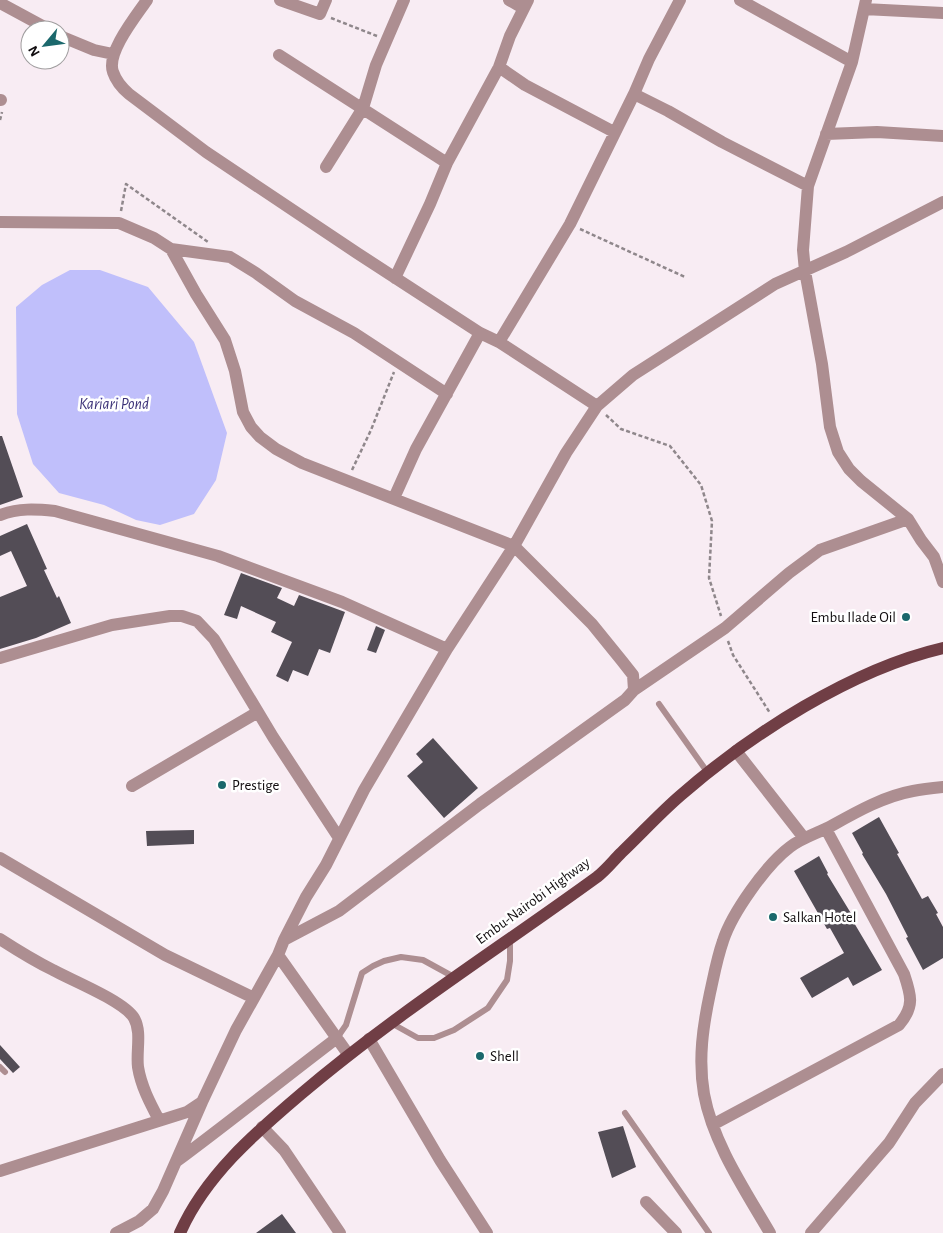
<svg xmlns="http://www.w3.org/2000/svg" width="943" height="1233" font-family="'Alegreya Sans',sans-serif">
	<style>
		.water { fill: #c0bffb }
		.building { fill: #534d56 }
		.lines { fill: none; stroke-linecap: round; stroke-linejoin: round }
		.path { stroke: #8f878b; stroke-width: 2.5; stroke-dasharray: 4 2.5; stroke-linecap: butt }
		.lane { stroke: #ad8e91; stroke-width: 6 }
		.street { stroke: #ad8e91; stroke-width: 12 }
		.primary { stroke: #703e45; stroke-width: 12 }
		.poi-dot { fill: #1b686c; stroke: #fff; stroke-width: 2 }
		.labels { text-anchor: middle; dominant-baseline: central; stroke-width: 5; stroke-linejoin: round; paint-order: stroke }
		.poi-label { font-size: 15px; fill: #110d0f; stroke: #fff; text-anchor: start }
		.street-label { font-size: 15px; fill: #110d0f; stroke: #fff }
		.water-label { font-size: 16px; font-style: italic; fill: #3c3278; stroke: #fff }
	</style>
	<rect width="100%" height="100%" fill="#f8ecf3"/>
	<path class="water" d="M70,270H100L148,287L194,342L227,433L216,480L194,514L160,525L136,520L104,505L59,493L33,464L17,414L16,307L42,285Z"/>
	<path class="building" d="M0,436H2L23,497L0,505Z
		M27,524L47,569L44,570L57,598L59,596L71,623L36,638L0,649V597L27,586L11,551L0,556V536Z
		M241,573L282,588L277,598L294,606L299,595L345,612L330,653L319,649L308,676L293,670L288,682L276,676L292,642L271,632L276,622L241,606L237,619L224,615Z
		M376,626L385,630L376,653L367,650Z
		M433,738L478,788L444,818L407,776L423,762L416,754Z
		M879,817L899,853L897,854L922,899L928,896L938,913L936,914L943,927V958L923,970L906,938L908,937L886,894L862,854L863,853L852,833Z
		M194,830V844L147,846L146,831Z
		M819,856L828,873L827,874L852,915L850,916L882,970L853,986L848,977L812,998L800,978L844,953L830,928L827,929L794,871Z
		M0,1045L20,1067L13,1073L0,1059Z
		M623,1126L636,1167L612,1178L598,1132Z
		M282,1214L296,1233H256Z"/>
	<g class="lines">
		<path class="path" d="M331,18L377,36
			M0,120L2,112
			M121,211L126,184L208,242
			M580,229L685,277
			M606,415L621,429L670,446L701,485L712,521L709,578L721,616
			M352,470L371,430L394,372
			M728,641L733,655L770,713"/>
		<path class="lane" d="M659,704L708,773
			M391,1023L418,1038H434L454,1030L488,1008L507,980L510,961V939
			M337,1038L346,1025L362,973L373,966L384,961L401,957L423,960L454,977
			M0,1067L5,1072
			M625,1113L709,1233"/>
		<path class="street" d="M147,0C136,16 106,53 113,72C116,81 122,88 129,94L206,152L357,253L480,333L499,342L597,406
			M280,0L320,14L326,0
			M509,0L523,8
			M740,0L852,62
			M866,0L852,62L808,186L803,250L805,271L822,364L830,427L838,452L849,469L861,481L908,519L921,540L934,557L943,582
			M0,3L50,30
			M864,9L943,13
			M60,36L94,50L113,54
			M279,55L447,163
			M499,67L525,85L614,132
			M634,94L649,59L680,0
			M0,100H1
			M826,134L877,132L943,136
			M326,167L363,108L376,65L404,0
			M0,222L119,223L154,238L171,249L196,294L225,340L235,371L243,412L251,427L260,437L276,449L302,463L514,546L592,624L622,661L633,675L634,690L625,700L480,804L339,911L284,940
			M171,249L230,257L256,273L295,301L354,333L447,394
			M395,278L430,204L447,163L499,67L510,36L528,0
			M499,342L570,224L634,94L668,111L722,142L808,186
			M394,498L416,449L480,333
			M0,515C19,508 35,509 55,511L218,556L342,602L447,649
			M0,658L112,625L170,616H182L197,621L214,639L273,737L339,838
			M634,690L725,628L789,573L820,550L908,519
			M736,751L804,838
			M132,786L258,712
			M0,858L165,955L254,998
			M0,939C17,950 35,961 53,970C71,980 124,1001 134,1018C142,1032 136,1051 138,1067C141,1086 150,1103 159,1120
			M278,955L348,1054
			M369,1039L440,1160L487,1233
			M714,1124L899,1025C915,1006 911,995 904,974L826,829
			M262,1127L284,1150L340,1233
			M177,1161C231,1121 283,1079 337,1038
			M0,1171L187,1112L202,1102
			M646,1202L676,1233
			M116,1233L139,1221L153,1209L163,1191L202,1102L236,1030L278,955L284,940L306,897L326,865L364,790L447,649L514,546L566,453L597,406L633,375L775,284L846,252L943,202
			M770,1233C745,1190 713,1143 704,1094C698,1059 703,1026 710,993C714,975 717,958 723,941C732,913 766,865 790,847C803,837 819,833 833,825C858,811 885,796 913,791C923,789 933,788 943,787
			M811,1233L889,1143L915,1103L943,1074"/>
		<path class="primary" d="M180,1233C205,1176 255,1133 301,1094C394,1015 498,949 597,877C606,870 613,861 621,853C641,834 660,813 681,795C751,734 852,669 943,648"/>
	</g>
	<g class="poi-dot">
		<circle cx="906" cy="617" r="5"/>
		<circle cx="222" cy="785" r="5"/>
		<circle cx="773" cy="917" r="5"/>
		<circle cx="480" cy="1056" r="5"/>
	</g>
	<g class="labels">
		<g class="poi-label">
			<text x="896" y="617" text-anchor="end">Embu Ilade Oil</text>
			<text x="232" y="785">Prestige</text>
			<text x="783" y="917">Salkan Hotel</text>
			<text x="490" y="1056">Shell</text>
		</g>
		<g class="street-label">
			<text transform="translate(533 901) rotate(-36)">Embu-Nairobi Highway</text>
		</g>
		<g class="water-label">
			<text x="114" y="404">Kariari Pond</text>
		</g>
	</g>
	<g transform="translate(45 45) rotate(241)"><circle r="24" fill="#ffffff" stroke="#a09e9f"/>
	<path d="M0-4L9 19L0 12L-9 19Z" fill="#1b686c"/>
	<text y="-8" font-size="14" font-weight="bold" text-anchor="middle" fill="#110d0f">N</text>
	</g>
</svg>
